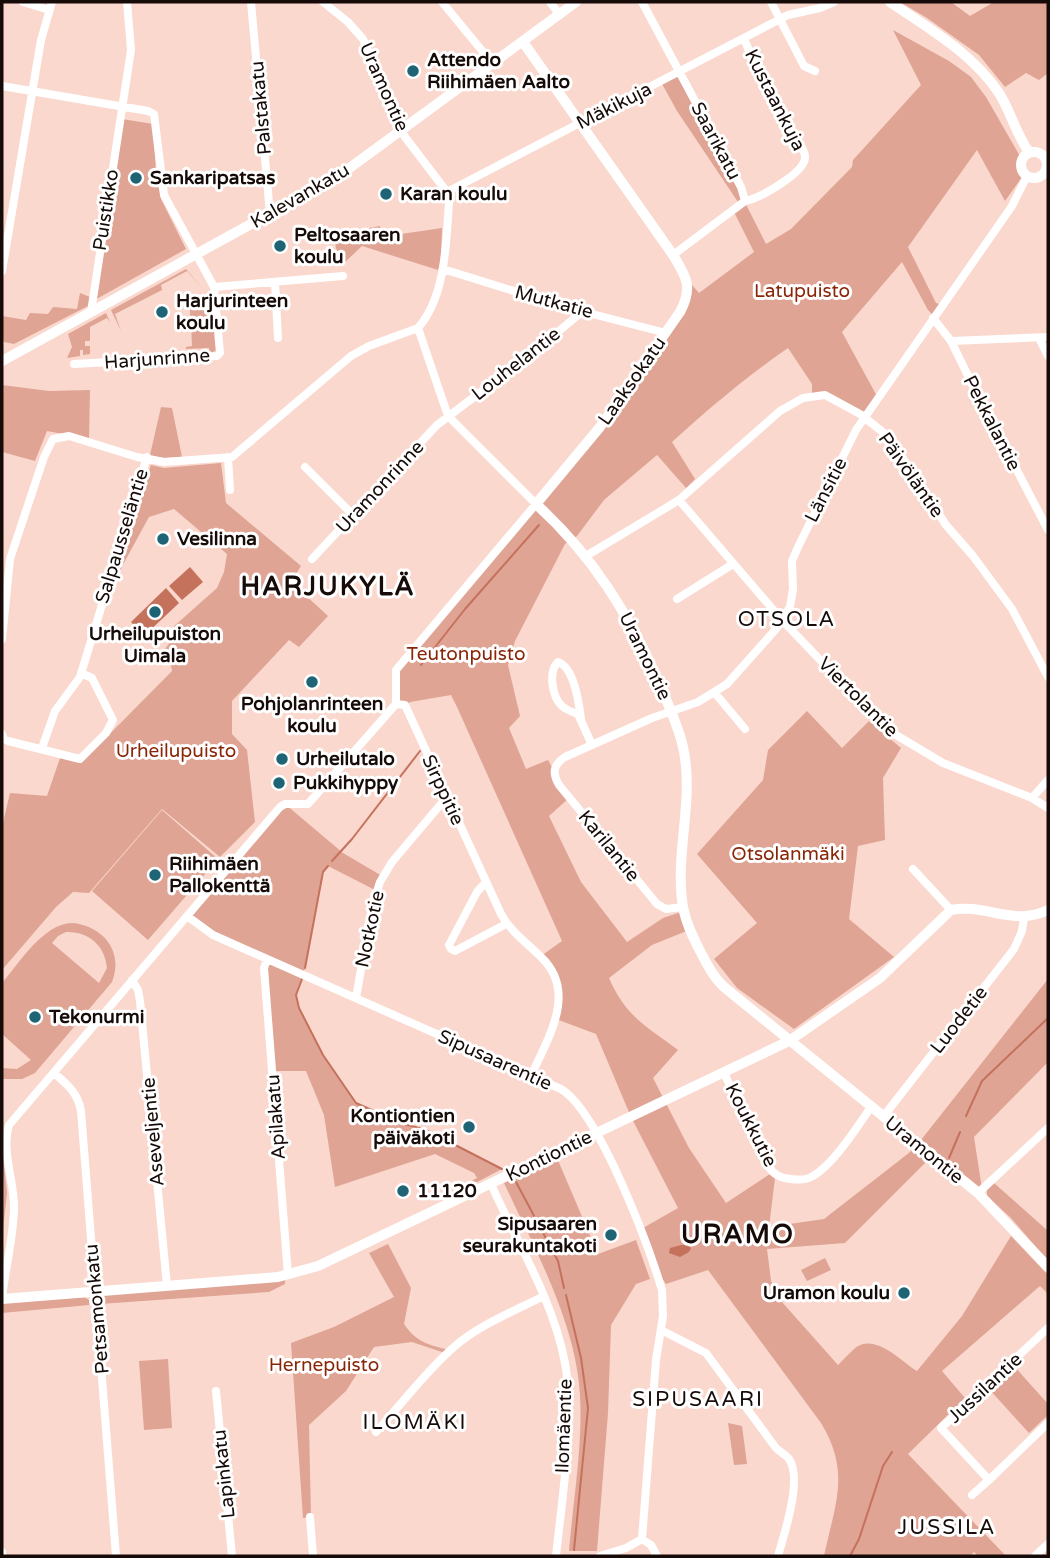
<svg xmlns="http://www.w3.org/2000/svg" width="1050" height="1558" font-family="'Varela Round',sans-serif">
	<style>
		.green { fill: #dfa494; fill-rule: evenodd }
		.water { fill: #c4725c }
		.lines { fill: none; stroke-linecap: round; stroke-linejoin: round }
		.stream { stroke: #c4725c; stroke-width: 2 }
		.street { stroke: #fff; stroke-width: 8 }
		.secondary { stroke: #fff; stroke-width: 10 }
		.poi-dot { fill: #1e6474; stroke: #fff; stroke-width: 2.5 }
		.labels { text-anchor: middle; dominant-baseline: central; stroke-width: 6; stroke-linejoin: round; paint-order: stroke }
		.poi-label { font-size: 19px; font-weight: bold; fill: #160b08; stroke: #fff; text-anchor: start }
		.street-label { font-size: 19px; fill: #160b08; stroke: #fff }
		.park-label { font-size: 19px; fill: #8a2608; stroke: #fff }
		.neighbourhood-label { font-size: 21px; letter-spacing: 2px; fill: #160b08; stroke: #fff }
		.district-label { font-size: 26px; font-weight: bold; letter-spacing: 2px; fill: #160b08; stroke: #fff }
	</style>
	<rect width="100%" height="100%" fill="#fad8ce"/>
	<path class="green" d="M900,2H951L970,16L994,2H1048V73L1039,80L1026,73L1005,87L979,55L927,18Z
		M893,30L949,61L971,77L986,97L1025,165V173L1005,201L977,150L908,247L936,303L943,305L935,317L928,310L902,262L842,332L878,398L865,417L836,399L812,396V384L788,348C746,377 709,408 672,442L695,479L686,488L657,455L604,500L577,536L565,544L515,641L508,665L520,716L509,728L526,769L548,760L569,798L549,816L581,882L627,942L663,918L684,911L689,930L652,945L609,978C626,1017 645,1025 678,1050L653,1078L689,1148L726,1203L770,1174L775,1178L769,1227L824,1219L914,1149L929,1159L845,1243L767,1249L771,1281L782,1302L838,1365C844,1359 851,1351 858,1346C878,1335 902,1362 917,1371L962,1316L1011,1236L1048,1275V1294L1040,1286L942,1371L965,1398L908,1454L1006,1556H978L974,1552L970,1556H824C835,1504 851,1472 821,1423L708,1270L666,1284L661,1277L643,1228L678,1208L631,1117L596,1034L556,1019L560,993L541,956L562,941L457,707L451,695L410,702L405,705L396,704V670L579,454L680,312L685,277L699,293L754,252L734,212L738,202L677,111L661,82L679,72L766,244L791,229L852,167L853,160L921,85Z
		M122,119L153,124L156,173L161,199L186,249L93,301L109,203L116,204L119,184L112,183Z
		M380,226L381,237L442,228L441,260L438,270L362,246L342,265L340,264L333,235Z
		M186,269L203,289L187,271L161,285L162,290L115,314L121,331L111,310Z
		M212,292L217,350L209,354V348L186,349V347L192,346L191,322L211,320V317H190V305Z
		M80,293L90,297L88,306L14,344L4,342L2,339V316L26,320L30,313L48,314L53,307L77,309Z
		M106,313L110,322L107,318L90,327V341H85V346H90V354L83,355V350H80V356L67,358L72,347L68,334Z
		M2,385L49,391L90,390L89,439L47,431L35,461L2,452Z
		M161,407L172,408L182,457L164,458L150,455Z
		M221,463L226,503L301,566L291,582L328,616L299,647L289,640L232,701V734L247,750L255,822L220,857L162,809L89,893L73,892L56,907L2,970V827L10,793L47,796L60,758L81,763L172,671L171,665L161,653L169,644L163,636L217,588L224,572L227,554L174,509L149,517L114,581H110L151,465L164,468Z
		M807,711L842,748L869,721L901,748L883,778L885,840L858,846L849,919L894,957L794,1029L737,988L714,959L757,923L697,854L763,780L768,750Z
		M285,804L343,853L382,876L377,891L328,866L323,872L305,968L296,995L299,1008L323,1055L356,1103L400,1123L426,1130L502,1169L460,1191L458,1188L477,1178L474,1173L435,1154L335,1187L324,1115L306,1071H272L266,959L213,935L187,916Z
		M162,810L218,859L148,940L92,891Z
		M72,923C103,926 124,951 112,982L35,1073L22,1079H2V1068L17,1069L31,1060L2,1034V983C20,962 43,924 72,923ZM66,932C88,931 105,945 107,968L99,983L52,943L58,936Z
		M1048,979V1062L974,1137L982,1189L921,1140Z
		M2,1145L7,1193L3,1230H2Z
		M557,1158L598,1254L636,1240L650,1279L636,1284L611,1325L608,1413L597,1551H569C573,1502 583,1444 580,1395C576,1323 534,1247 504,1183Z
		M994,1183L1048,1231V1261L1011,1218L987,1196V1189Z
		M388,1244L411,1288L404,1324C416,1342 429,1345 449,1350L445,1353L412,1342L374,1347L346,1391L309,1425L311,1517L303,1518L291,1343L334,1327L394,1297L369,1253Z
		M825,1258L831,1270L807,1281L801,1270Z
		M285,1280V1284L269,1292L100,1304L105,1295Z
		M84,1297L89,1300V1305L2,1313V1303Z
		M168,1359L172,1428L144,1430L139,1361Z
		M1014,1366L1048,1404V1415L1029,1433L989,1389Z
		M728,1423L742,1426L747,1464L734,1465Z"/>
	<path class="water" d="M190,567L203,582L182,600L169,586Z
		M166,588L179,603L144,636L131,622Z
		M681,1245H688L691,1248L689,1252L680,1257L669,1253L670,1248Z"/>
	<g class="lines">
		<path class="stream" d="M421,665L465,609L539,525
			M332,861L352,839L420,751
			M305,968L323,872L328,866
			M302,979L296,995L299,1008L323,1055L356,1103L401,1123L426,1130L502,1169
			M966,1116L982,1081L1048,1018
			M949,1158L960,1132
			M516,1182L558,1261L564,1288
			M566,1295L581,1358L588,1408L574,1550
			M850,1556L859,1539L883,1466L892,1452"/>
		<path class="street" d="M23,2L49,10
			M251,2L270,214
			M323,2L348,22L363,39L405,137L447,192L449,202C446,243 446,296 418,328
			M442,2L493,64
			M550,2L560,15
			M642,2L741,187L745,201L673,255
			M771,2L804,66L815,71
			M744,39C757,68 767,100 786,126C791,135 806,148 805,158C804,173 759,199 745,201
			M2,86L148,111L154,114L164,195L214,287L220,353L217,356L74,364
			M1045,158L1048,155
			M447,192L788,15L820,8L834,2
			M443,269L565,307L666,333
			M2,271L41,40L52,2
			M275,282L278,338
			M214,287L343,276
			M91,312L131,50L127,2
			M933,318L951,341L971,382L1048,530
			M1039,338L1048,356
			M951,341L1048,337
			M228,457L230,490
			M305,467L353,515
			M679,500L782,620L886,729L943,763L1032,798L1048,808
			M586,556L679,500L780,411L803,398L825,395L860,414L889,437L946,525L973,556L1012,609L1048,677
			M312,559L437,425L535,351L583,311
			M677,599L733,564
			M2,639L10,559L44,457L53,439L69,436L137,457L164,462L232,457L351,356L369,346L418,328
			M715,693L745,729
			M396,704V670L536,504L448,416L418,328
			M396,704L405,705L501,914C511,932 527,943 541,957C578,992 548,1038 531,1076
			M581,719C579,703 574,667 558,662C548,671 552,697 562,706C566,710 572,712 578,714L592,745
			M2,734L4,739L8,741L80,759L106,733L113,720L92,678L81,673
			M42,748L55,711L80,677L147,457
			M1032,798L1048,780
			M913,869L951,910
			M486,882L477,892L449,945L451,949L455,951L506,924
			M683,907L666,909L657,904L559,785C552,773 553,765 565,757L652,718L698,702L727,684L776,629L790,607L793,589L792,561L798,547L856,430L1012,206L1027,176
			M187,916L213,935L561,1089C599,1112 648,1244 662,1290L663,1316L656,1360L642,1539
			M267,959L264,968L288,1275
			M132,980L138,990L140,1001L167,1286
			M356,998L372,907L380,882L392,862L446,798
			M54,1073C67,1084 78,1093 81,1111L116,1556
			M724,1073L768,1166C774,1175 780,1178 791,1179C798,1180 807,1180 813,1176C834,1164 857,1127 871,1107
			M883,1117L1014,949L1022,931L1024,918
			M491,1184C517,1243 553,1299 565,1363C575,1419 562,1499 556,1556
			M978,1193L1048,1128
			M2,1299C5,1268 14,1237 14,1206C14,1180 1,1150 9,1125L280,807L285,804H308L396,704
			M1048,1328L941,1428L989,1480L1048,1423
			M661,1330L706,1353L776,1448C780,1452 786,1455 789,1459C803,1478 784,1535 778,1556
			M216,1391L232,1556
			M376,1432C402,1404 425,1372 454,1347C479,1325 514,1311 544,1296
			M972,1495L989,1480
			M310,1517L313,1556
			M642,1539L651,1545L657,1556
			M2,1552V1556
			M600,1556L626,1548L642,1539
			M1035,1556L1048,1544"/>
		<path class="secondary" d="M890,2C930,29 972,53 999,93C1011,112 1016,134 1029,152
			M523,42L673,255C687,277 693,288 680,312L600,427L536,504C593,556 628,613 659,683C668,704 678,725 683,747C695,800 674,854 683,907C686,923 693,937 700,951C707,964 713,977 724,987L978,1193L1048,1267
			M1021 165a13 13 0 1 1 26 0a13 13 0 1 1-26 0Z
			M2,361L340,175L576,2
			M2,1299L278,1277L318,1266L789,1041L880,978L951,910C985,903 1014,927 1048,910"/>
	</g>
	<g class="poi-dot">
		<circle cx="413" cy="71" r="7"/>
		<circle cx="136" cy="178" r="7"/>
		<circle cx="386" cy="194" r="7"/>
		<circle cx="280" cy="246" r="7"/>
		<circle cx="162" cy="312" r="7"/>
		<circle cx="163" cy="539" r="7"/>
		<circle cx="155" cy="612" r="7"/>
		<circle cx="312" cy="682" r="7"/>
		<circle cx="282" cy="759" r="7"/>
		<circle cx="279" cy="783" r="7"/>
		<circle cx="155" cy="875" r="7"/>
		<circle cx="35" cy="1017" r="7"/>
		<circle cx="469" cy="1127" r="7"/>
		<circle cx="403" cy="1191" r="7"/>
		<circle cx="611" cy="1235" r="7"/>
		<circle cx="904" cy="1293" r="7"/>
	</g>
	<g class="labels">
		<g class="poi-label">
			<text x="427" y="60">Attendo<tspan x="427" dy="22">Riihimäen Aalto</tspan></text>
			<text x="150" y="178">Sankaripatsas</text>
			<text x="400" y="194">Karan koulu</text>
			<text x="294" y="235">Peltosaaren<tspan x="294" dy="22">koulu</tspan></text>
			<text x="176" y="301">Harjurinteen<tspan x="176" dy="22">koulu</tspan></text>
			<text x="177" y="539">Vesilinna</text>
			<text x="155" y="634" text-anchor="middle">Urheilupuiston<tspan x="155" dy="22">Uimala</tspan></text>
			<text x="312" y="704" text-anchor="middle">Pohjolanrinteen<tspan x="312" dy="22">koulu</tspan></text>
			<text x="296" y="759">Urheilutalo</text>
			<text x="293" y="783">Pukkihyppy</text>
			<text x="169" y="864">Riihimäen<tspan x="169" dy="22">Pallokenttä</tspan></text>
			<text x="49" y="1017">Tekonurmi</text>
			<text x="455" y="1116" text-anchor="end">Kontiontien<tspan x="455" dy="22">päiväkoti</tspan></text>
			<text x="417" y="1191">11120</text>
			<text x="597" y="1224" text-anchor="end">Sipusaaren<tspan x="597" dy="22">seurakuntakoti</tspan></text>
			<text x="890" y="1293" text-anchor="end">Uramon koulu</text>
		</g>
		<g class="street-label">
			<text transform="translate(384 87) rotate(66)">Uramontie</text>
			<text transform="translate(775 100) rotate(63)">Kustaankuja</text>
			<text transform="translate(614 106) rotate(-27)">Mäkikuja</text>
			<text transform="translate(261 108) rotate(-95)">Palstakatu</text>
			<text transform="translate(716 141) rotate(62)">Saarikatu</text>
			<text transform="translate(300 196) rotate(-30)">Kalevankatu</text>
			<text transform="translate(106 210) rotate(-81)">Puistikko</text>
			<text transform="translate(554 302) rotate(15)">Mutkatie</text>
			<text transform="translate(157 359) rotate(-4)">Harjunrinne</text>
			<text transform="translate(516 364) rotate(-38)">Louhelantie</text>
			<text transform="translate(632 381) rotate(-55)">Laaksokatu</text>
			<text transform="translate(992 423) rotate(63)">Pekkalantie</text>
			<text transform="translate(911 475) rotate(55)">Päivöläntie</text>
			<text transform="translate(380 487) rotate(-47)">Uramonrinne</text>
			<text transform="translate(826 490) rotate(-63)">Länsitie</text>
			<text transform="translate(122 536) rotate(-73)">Salpausseläntie</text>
			<text transform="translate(645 656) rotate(64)">Uramontie</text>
			<text transform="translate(858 697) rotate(45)">Viertolantie</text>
			<text transform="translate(443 790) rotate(65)">Sirppitie</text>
			<text transform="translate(609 846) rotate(51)">Karilantie</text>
			<text transform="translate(370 929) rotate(-78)">Notkotie</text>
			<text transform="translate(959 1020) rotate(-52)">Luodetie</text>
			<text transform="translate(495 1060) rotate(24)">Sipusaarentie</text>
			<text transform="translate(276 1117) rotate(-94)">Apilakatu</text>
			<text transform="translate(751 1125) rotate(63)">Koukkutie</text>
			<text transform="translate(153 1132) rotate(-95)">Aseveljentie</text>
			<text transform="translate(924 1150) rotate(39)">Uramontie</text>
			<text transform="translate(549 1156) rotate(-26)">Kontiontie</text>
			<text transform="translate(97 1309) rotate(-95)">Petsamonkatu</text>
			<text transform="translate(985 1388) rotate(-43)">Jussilantie</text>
			<text transform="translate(564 1426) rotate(-88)">Ilomäentie</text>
			<text transform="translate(224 1474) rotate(-96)">Lapinkatu</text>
		</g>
		<g class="park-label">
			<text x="802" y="291">Latupuisto</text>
			<text x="466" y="654">Teutonpuisto</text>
			<text x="176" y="751">Urheilupuisto</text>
			<text x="788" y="854">Otsolanmäki</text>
			<text x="324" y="1365">Hernepuisto</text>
		</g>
		<g class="neighbourhood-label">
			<text x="787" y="619">OTSOLA</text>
			<text x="698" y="1399">SIPUSAARI</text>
			<text x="415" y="1422">ILOMÄKI</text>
			<text x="947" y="1527">JUSSILA</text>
		</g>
		<g class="district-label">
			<text x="328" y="586">HARJUKYLÄ</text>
			<text x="738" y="1234">URAMO</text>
		</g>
	</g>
	<rect width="1050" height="1558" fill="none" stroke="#160b08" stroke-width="7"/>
</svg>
